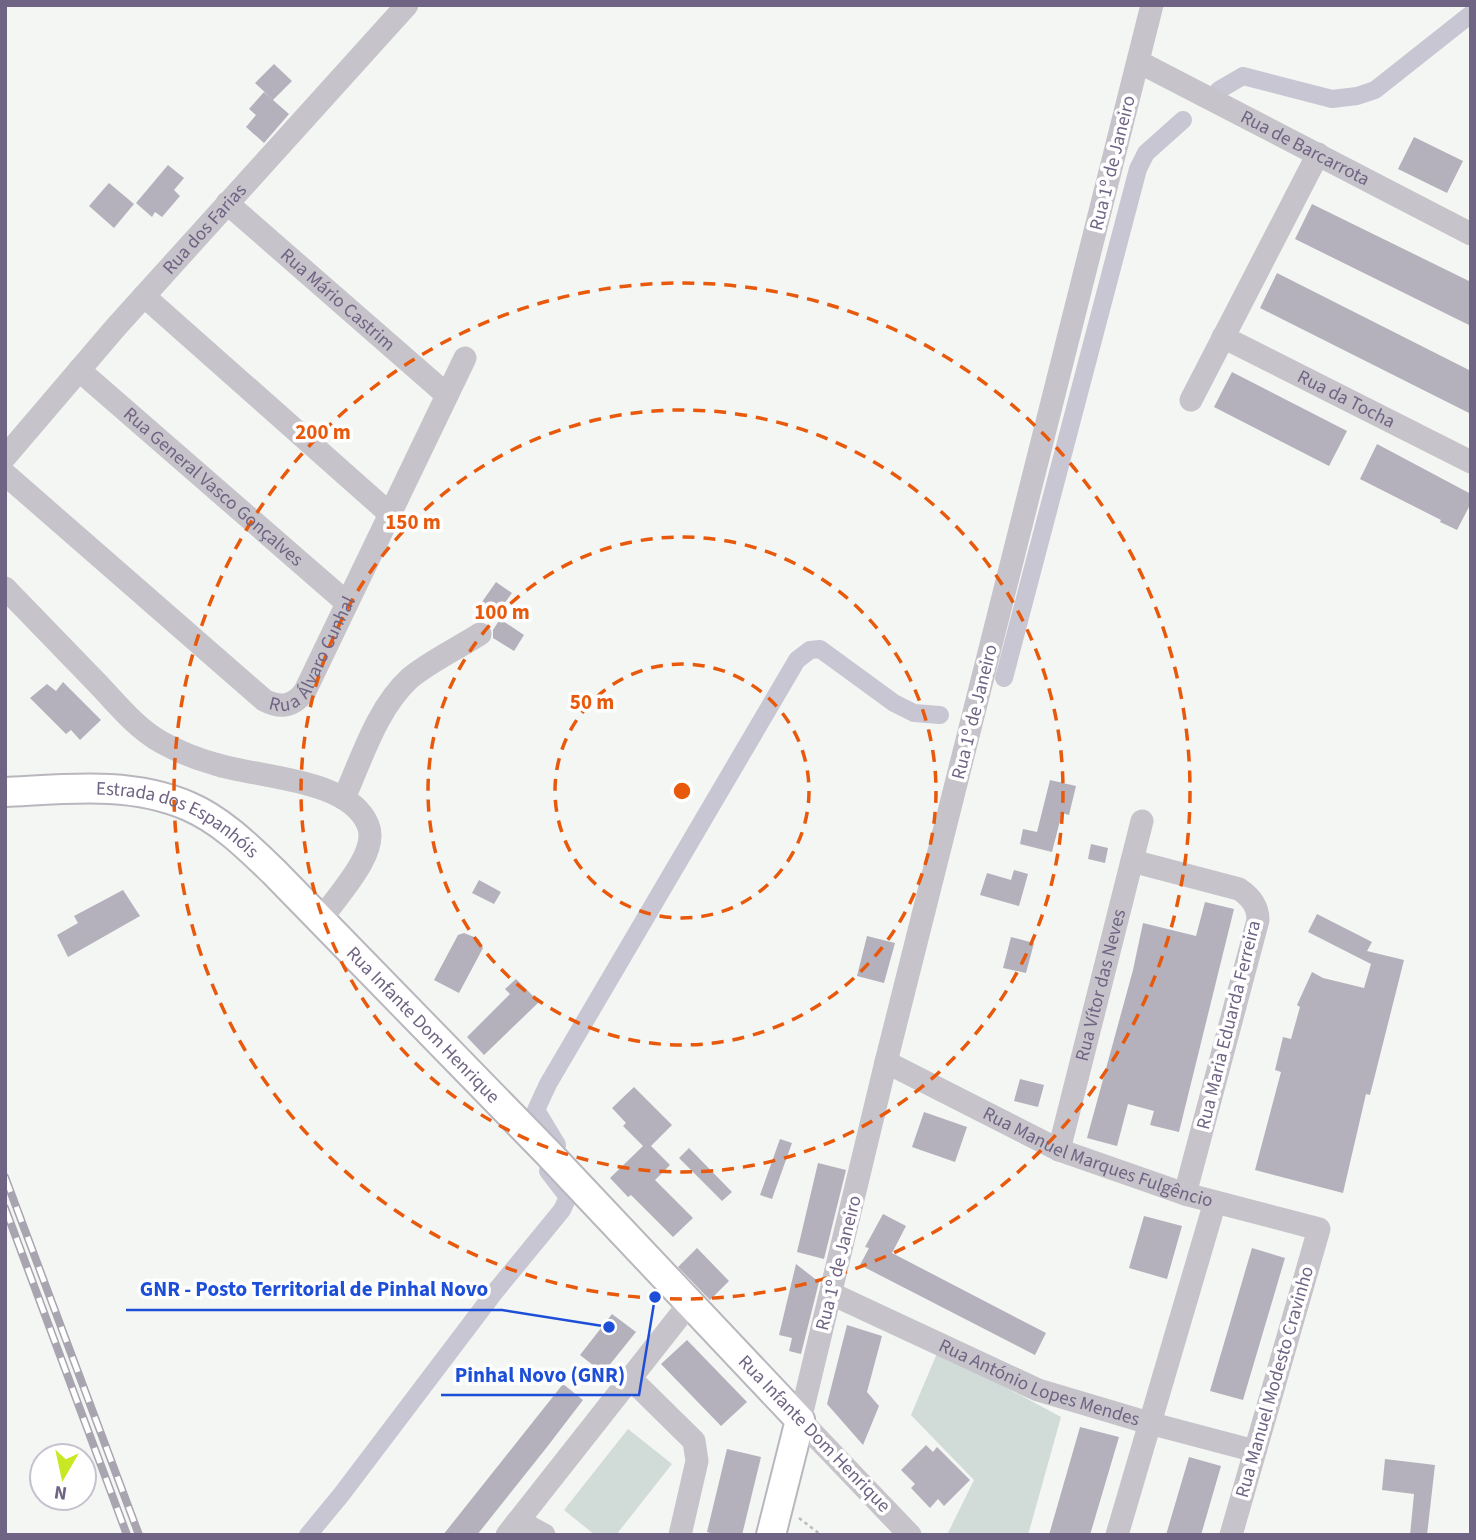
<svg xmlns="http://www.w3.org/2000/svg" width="1476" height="1540" font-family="'Source Sans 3',sans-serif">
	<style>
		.green { fill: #d1dbd7 }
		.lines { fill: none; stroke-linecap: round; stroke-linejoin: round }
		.canal { stroke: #c8c6d2; stroke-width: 18 }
		.building { fill: #b4b1bc }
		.major-casing { stroke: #b9b6be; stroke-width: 32 }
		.path { stroke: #bcbbc0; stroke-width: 2.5; stroke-dasharray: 3.5 3.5; stroke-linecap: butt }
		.minor { stroke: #c6c3ca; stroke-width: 23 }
		.major { stroke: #fff; stroke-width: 28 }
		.rail-casing { stroke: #a9a5b0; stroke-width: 8 }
		.rail { stroke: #fff; stroke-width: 5; stroke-dasharray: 16; stroke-linecap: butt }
		.ring { fill: none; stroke: #e8590c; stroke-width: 3.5; stroke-dasharray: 12 9 }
		.labels { text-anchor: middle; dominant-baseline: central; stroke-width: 7; stroke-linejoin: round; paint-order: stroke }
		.street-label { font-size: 19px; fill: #706484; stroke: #fff }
		.centre { fill: #e8590c; stroke: #fff; stroke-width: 3.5 }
		.ring-label { font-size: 21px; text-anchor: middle; font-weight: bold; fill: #e8590c; stroke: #fff; stroke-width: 7; stroke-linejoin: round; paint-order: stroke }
		.leader { fill: none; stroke: #1d4ed8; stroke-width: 2.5 }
		.callout-dot { fill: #1d4ed8; stroke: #fff; stroke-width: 2.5 }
		.callout-label { font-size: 21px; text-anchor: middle; font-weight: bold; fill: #1d4ed8; stroke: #fff; stroke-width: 7; stroke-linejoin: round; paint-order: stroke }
	</style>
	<rect width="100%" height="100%" fill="#f3f6f2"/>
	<path class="green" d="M938,1351L1061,1417L1028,1535H947L974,1480L911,1415Z
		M628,1429L672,1464L616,1535H595L564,1510Z"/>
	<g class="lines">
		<path class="canal" d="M1219,90L1243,76L1332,99L1357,96L1375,90L1471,14
			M1004,678L1138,169L1146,153L1183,120
			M557,1145L536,1110L548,1084L797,660L810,650L820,649L894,703L914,713L940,715
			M308,1535L341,1495L494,1293L562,1210L568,1197L548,1171"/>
	</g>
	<path class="building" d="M274,64L292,81L273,100L289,114L264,143L246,127L256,115L249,109L264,92L272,99L255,83Z
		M1414,137L1463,161L1447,193L1398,169Z
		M168,165L184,178L174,190L180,196L162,217L155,212L152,217L136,203Z
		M109,183L134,204L114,228L89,206Z
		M1312,204L1471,282V326L1295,239Z
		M1277,273L1471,371V414L1260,308Z
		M1232,372L1347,431L1329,466L1214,407Z
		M1377,444L1471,494V503L1457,530L1440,522L1441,520L1360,479Z
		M496,582L512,593L493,619L477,609Z
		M500,619L524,635L514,651L493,638V630Z
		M63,682L101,720L80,740L71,730L66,734L30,698L47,684L56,691Z
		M1050,780L1076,786L1069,815L1062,813L1052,852L1020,844L1023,829L1037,832Z
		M1091,844L1108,848L1105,863L1088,859Z
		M1014,870L1028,874L1019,906L980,895L987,873L1011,880Z
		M479,880L501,892L494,904L472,893Z
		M123,890L140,916L68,957L57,935L78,923L74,916Z
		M1205,902L1234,909L1179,1132L1150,1125L1154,1111L1128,1104L1117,1146L1087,1138L1133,970L1143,923L1196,936Z
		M1317,914L1372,942L1367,951L1404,960L1370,1095L1366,1094L1343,1193L1255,1170L1281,1072L1275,1070L1283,1037L1291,1039L1300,1007L1297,1005L1312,972L1323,978L1364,988L1371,964L1308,932Z
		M464,933L479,939L483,948L459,993L434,980L458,935Z
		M867,936L895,943L884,983L857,976Z
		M1011,937L1034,943L1026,973L1003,968Z
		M516,979L539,1002L484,1055L467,1037L510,994L505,989Z
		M1020,1079L1044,1085L1038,1107L1014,1101Z
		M634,1087L672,1125L651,1146L670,1165L655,1180L693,1218L673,1237L631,1195L628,1197L610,1178L643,1146L623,1126L626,1123L612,1108Z
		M924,1112L967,1127L955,1162L912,1147Z
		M780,1139L792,1143L772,1199L760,1195Z
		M689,1148L732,1192L722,1201L679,1158Z
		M818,1163L846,1170L824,1259L797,1252Z
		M883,1214L906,1226L892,1253L1046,1333L1035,1355L860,1265L869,1248L865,1247Z
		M1144,1216L1182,1226L1167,1279L1129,1268Z
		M697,1248L729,1281L710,1300L678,1267Z
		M1252,1248L1285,1258L1243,1400L1210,1391Z
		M796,1264L819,1282L801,1354L789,1351L792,1338L779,1335Z
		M612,1314L636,1332L603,1373L580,1355Z
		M847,1325L882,1336L867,1392L879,1406L863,1445L827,1404Z
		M687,1340L747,1402L721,1426L661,1364Z
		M563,1384L583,1400L547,1447L477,1535H443Z
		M1080,1427L1119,1437L1090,1535H1049Z
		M926,1445L933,1452L937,1447L970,1480L944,1506L938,1499L930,1508L911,1488L915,1484L901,1470Z
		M727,1449L761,1457L742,1535H717L707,1532Z
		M1189,1457L1221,1466L1201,1535H1166Z
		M1385,1459L1435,1465L1427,1535H1410L1414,1494L1382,1490Z"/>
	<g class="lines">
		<defs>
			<g id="major">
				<path id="s10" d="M5,792C66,789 131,781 188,806C221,820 248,847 274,872L547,1152L800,1420L771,1535"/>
			</g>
		</defs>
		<use href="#major" class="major-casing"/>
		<path class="path" d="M799,1518L821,1535"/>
		<g class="minor">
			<path id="s1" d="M1139,62L1471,234"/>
			<path id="s2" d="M227,203L447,395"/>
			<path d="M144,296L390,514"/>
			<path id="s3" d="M1223,337L1471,462"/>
			<path id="s4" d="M79,370L347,603"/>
			<path d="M1191,400L1318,154"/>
			<path id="s5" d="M5,457L116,327L407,5"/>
			<path id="s6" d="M5,474L264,700C281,709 294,706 305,691L465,358"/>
			<path d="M5,588C36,620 67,652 98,684C117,704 136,728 161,742C177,751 197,759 215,764C258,778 349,778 368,825C380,853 335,898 320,921"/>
			<path d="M344,798C362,758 377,708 410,678C429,662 458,648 480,634"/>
			<path d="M1132,861L1239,889C1251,897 1258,906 1258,920L1185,1194"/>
			<path id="s7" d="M886,1062L1059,1150L1185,1194L1319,1229L1231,1535"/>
			<path id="s8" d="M1059,1150L1142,821"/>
			<path id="s9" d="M832,1294L1038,1390L1149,1423L1255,1451"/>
			<path d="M629,1377L694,1441L697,1461L680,1535"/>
			<path d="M518,1521L544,1535"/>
			<path d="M507,1535L689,1304"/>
			<path d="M910,1535L800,1420L886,1062L1152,5"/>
			<path d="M1117,1535L1215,1202"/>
		</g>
		<use href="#major" class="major"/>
		<defs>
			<path id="rail" d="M5,1177L139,1535
				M5,1208L127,1535"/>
		</defs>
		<use href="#rail" class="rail-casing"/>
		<use href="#rail" class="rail"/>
	</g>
	<g class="ring">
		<circle cx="682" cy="791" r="127"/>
		<circle cx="682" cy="791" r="254"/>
		<circle cx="682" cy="791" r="381"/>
		<circle cx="682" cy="791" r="508"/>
	</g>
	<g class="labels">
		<g class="street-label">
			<text stroke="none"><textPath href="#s1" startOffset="187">Rua de Barcarrota</textPath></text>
			<text transform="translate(1113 163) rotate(-76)">Rua 1º de Janeiro</text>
			<text stroke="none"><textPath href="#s5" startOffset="303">Rua dos Farias</textPath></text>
			<text stroke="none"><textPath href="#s2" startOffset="147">Rua Mário Castrim</textPath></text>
			<text stroke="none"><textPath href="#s3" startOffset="138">Rua da Tocha</textPath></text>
			<text stroke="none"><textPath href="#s4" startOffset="178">Rua General Vasco Gonçalves</textPath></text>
			<text stroke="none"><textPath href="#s6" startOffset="422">Rua Álvaro Cunhal</textPath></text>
			<text transform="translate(975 712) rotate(-76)">Rua 1º de Janeiro</text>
			<text stroke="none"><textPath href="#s10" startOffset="180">Estrada dos Espanhóis</textPath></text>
			<text stroke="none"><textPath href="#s8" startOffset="170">Rua Vítor das Neves</textPath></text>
			<text stroke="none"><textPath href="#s10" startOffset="508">Rua Infante Dom Henrique</textPath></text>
			<text transform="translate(1229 1025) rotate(-76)">Rua Maria Eduarda Ferreira</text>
			<text stroke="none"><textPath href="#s7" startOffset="233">Rua Manuel Marques Fulgêncio</textPath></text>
			<text transform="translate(839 1263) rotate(-76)">Rua 1º de Janeiro</text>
			<text stroke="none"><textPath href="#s9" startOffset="226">Rua António Lopes Mendes</textPath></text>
			<text transform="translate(1275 1382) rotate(-74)">Rua Manuel Modesto Cravinho</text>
			<text transform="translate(814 1434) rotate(46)">Rua Infante Dom Henrique</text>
		</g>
	</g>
	<circle cx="682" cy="791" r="10" class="centre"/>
	<g class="ring-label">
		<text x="323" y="439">200 m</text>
		<text x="413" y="529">150 m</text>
		<text x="502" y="619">100 m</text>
		<text x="592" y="709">50 m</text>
	</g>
	<path class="leader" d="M609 1327L502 1310H126M655 1297L639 1395H441"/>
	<g class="callout-dot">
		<circle cx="609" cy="1327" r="7"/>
		<circle cx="655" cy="1297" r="7"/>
	</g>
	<g class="callout-label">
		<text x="314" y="1296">GNR - Posto Territorial de Pinhal Novo</text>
		<text x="540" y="1382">Pinhal Novo (GNR)</text>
	</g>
	<rect width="1476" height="1540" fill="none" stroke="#706484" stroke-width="14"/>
	<g transform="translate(63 1477) rotate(189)"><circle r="33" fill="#ffffff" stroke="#c6c1ce" stroke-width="2"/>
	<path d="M0-5L12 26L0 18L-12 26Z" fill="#c9e722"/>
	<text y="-10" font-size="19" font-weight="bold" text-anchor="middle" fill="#706484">N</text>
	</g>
</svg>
